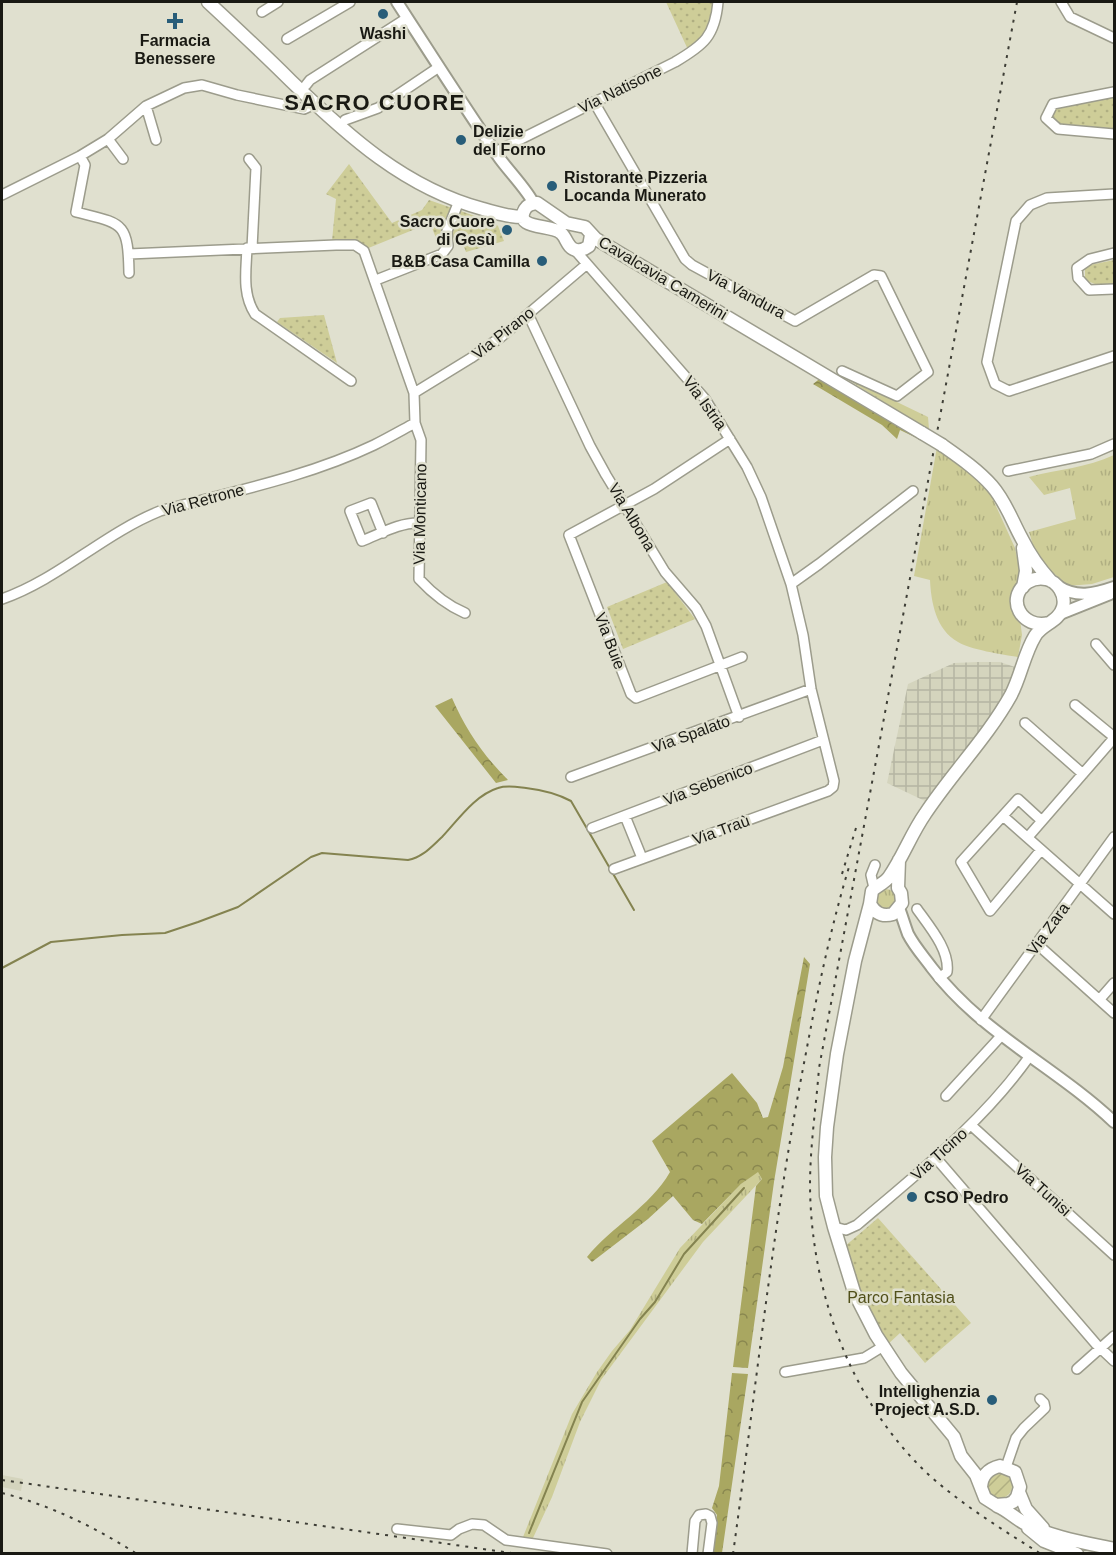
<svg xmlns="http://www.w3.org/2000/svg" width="1116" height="1555" font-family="Arial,sans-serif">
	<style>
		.built { fill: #d4d4bd }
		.industrial { fill: url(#industrial-grid) }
		.grass { fill: url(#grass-tufts) }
		.forest { fill: url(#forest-crowns) }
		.park { fill: url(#park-dots) }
		.garden { fill: url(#garden-furrows) }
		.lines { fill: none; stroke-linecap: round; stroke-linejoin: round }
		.stream { stroke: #848350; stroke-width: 2 }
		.minor-casing { stroke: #9c9c8c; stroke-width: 12 }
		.tertiary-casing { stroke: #9c9c8c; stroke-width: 14 }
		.secondary-casing { stroke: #9c9c8c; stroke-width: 15 }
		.minor { stroke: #fff; stroke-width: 9 }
		.tertiary { stroke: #fff; stroke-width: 10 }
		.secondary { stroke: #fff; stroke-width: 12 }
		.rail { stroke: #3e3e36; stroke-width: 2; stroke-dasharray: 3 6; stroke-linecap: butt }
		.secondary-bridge-casing { stroke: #9c9c8c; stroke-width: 15; stroke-linecap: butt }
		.secondary-bridge { stroke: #fff; stroke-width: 12 }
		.poi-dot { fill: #285d79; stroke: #e0e0cf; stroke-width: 2 }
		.labels { text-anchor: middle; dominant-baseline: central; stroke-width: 5; stroke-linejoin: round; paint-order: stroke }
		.poi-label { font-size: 16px; font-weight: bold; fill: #191913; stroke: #e0e0cf; text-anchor: start }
		.street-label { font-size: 16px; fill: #191913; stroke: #e0e0cf }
		.park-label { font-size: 16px; fill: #51501a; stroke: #e0e0cf }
		.district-label { font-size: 22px; font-weight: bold; letter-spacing: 1.5px; fill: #191913; stroke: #e0e0cf }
	</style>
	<defs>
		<pattern id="industrial-grid" width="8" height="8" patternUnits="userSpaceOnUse" patternTransform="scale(1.5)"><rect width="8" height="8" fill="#d4d4bd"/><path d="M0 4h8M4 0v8" fill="none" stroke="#b5b5a2"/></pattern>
		<pattern id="grass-tufts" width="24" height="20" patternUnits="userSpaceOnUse" patternTransform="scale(1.5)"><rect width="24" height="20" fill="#cecd98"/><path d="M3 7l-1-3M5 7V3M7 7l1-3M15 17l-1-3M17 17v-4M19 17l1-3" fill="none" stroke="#b0af82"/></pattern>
		<pattern id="forest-crowns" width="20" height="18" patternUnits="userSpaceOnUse" patternTransform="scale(1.5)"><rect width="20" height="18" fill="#a9a761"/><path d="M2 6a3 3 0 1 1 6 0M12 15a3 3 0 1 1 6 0" fill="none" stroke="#89874f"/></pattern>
		<pattern id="park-dots" width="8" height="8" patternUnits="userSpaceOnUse" patternTransform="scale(1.5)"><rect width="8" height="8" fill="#cecd98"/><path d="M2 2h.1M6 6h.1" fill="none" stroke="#b0af82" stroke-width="1.8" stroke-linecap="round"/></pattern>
		<pattern id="garden-furrows" width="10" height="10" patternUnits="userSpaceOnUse" patternTransform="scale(1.5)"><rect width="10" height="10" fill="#cecd98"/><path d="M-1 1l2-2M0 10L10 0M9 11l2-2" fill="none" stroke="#b0af82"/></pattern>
	</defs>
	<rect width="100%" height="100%" fill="#e0e0cf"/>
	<path class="built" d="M2,1475L23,1479L21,1491L2,1487Z"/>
	<path class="industrial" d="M978,662H1000L1015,667L1009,685L985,724L931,797L927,802L887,783L908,684L954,663Z"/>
	<path class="grass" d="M839,374L928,417L929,429L919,424Z
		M937,447L974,477L991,495L1015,548L1020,572L1012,597L1020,619L1022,635L1018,657C1004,655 968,649 958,642C936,630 931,602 930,580L914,576Z
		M1114,455V577L1092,584L1067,586C1058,574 1046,570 1039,560C1034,552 1032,540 1029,532L1076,519L1070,488L1044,495L1029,477C1058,469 1087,468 1114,455Z
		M876 899a10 10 0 1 1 20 0a10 10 0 1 1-20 0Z
		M758,1171L762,1179L703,1242L601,1380L580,1422L552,1497L533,1538L523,1537L572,1414L597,1372L612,1351L630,1330L680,1248L741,1184Z"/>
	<path class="forest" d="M822,377L927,443L900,430L897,439L882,425L813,384Z
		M452,698C466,730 483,755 508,780L496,783L435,706Z
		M804,957L810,964L774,1182L748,1368L733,1367L756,1186L762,1179L758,1172L741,1184L702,1224L693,1220L673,1196L648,1219L592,1262L587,1257C611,1227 650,1207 670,1172L652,1141L732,1073L757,1103L763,1118L768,1117L783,1067Z
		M732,1373L748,1374L722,1553L710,1554L717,1515L712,1508L719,1486Z"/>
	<path class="park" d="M666,2H717L714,22L690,54Z
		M1114,94V130L1062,125L1053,117L1056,109Z
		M349,164L392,223L422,210L429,200L495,223L498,226L504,241L466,252L461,239L440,248L430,223L366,249L356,240L332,241L336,199L326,194Z
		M1114,260V284H1095L1085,280V266Z
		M324,315L337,363L277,322L280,318Z
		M667,582L695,619L623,649L607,607Z
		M878,1218L971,1323L925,1363L900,1333L886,1346L859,1291L844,1247Z"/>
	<path class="garden" d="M988 1486a12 12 0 1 1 24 0a12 12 0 1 1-24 0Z"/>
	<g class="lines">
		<path class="stream" d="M2,968L51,942L122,935L165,933L198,922L238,907L311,857L322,853L408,860C423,857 431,847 442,837C458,820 475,795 498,788C507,785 517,787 526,788C543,790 556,793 571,801L634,910
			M529,1533L582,1402L640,1319L655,1302L684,1254L744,1188"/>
		<defs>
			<path id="minor" d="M1061,2L1070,17L1114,38
				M262,12L278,2
				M287,39L350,2
				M306,85L310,80L407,18
				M1114,92L1053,104L1046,118L1058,129L1114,134
				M594,102L685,259L692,265L795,321L874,275L881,276L928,372L897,396L842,371
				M146,106L156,140
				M345,120L378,108L439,67
				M108,139L123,159
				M495,152L675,62C704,45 715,36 718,2
				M80,156L85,165L76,212C123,224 128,221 129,273
				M249,159L256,168L252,248
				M1114,194L1047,198L1030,205L1016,221L987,362L995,384L1009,391L1114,356
				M2,195L80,156L108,139L146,106L184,88L202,85L237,95L304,109L315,104
				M247,248C246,271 242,294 255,314L351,381
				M574,249L705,399L747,467L761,497L791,584L803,635L811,689L834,781L833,787L828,791L614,869
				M1114,253L1090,259L1077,268L1078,278L1089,290L1114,289
				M129,254L336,245H355L364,251L414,393L415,423L421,440L419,579C432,593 446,605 465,613
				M376,280L442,254L448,246L447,231L459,201
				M528,314L590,446L606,475L665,572L696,608L706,626L739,717
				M414,393L471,358L501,337L587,264
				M730,439L654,489L569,535L631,694L636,698L742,657
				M1008,471L1091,454L1114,444
				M383,533L371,503L350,511L362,541C380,534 400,522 420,523
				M791,584L819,564L913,491
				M2,599C59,579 103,534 160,511C231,492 307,477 374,445C388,438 402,430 415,423
				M1096,644L1114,665
				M1075,705L1114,737
				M1025,723L1083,774
				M571,777L811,689
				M625,816L642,858
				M1003,816L1114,914
				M592,828L823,740
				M1028,837L1114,738
				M1041,850L990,911L961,862L1018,799L1042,821
				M874,888L871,875L875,865
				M917,909C929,926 950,950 947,972L939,978
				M1037,944L1114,1013
				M1100,999L1114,983
				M981,1020L1114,837
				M946,1096L1001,1036
				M972,1126L1114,1255
				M936,1158L1096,1344L1114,1361
				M834,1227L846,1230L857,1225C918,1173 982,1123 1029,1057
				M1077,1369L1114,1336
				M785,1372L864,1358L882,1347
				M1006,1467L1016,1438L1024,1428L1045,1408L1044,1403L1040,1399
				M397,1529L451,1535L459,1529L472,1524L484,1525L506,1540L607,1554
				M692,1554L695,1521L699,1515L706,1514L710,1516L712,1523L708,1554"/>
			<path id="tertiary" d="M397,2C430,53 463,105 498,156C505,167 530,193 533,203
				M1058,586C1076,598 1094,594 1114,587
				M1060,614L1110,594
				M899,908C902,916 905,926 908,934C914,946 924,957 932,968C981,1033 1056,1067 1114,1122"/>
			<path id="secondary" d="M208,2C236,28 264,54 291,81C348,136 405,188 483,209C496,213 509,217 523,217
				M591,235L589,246C585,249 581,251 576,250C567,248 567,238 561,233C551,224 513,230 525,209C528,204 532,204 537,203L566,223L585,227L596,239L922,433
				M942,445C959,457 978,470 992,486C1006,502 1012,521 1022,539C1030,555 1039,568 1051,581
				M1023,548L1026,571L1023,587
				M899,860L898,888L901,893L902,903L893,914C882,917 875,913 870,904L872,891C877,885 884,884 889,877C903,857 911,834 925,814C952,773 987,738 1011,695C1021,676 1024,654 1035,636C1042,624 1059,622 1063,607C1066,595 1058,582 1046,579C1040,578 1033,579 1028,582C1004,598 1022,630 1049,623
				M870,904L855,961L837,1054L827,1127L825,1157L826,1196L834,1227L854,1292L876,1335L901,1373L954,1437L961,1456L976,1475L985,1498L996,1505L1008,1504L1013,1502L1017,1497L1020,1487L1015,1472L1000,1466C988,1469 982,1475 981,1487
				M1019,1492L1026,1509L1043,1528
				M997,1506C1007,1510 1015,1518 1024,1523C1050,1537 1086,1543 1114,1549
				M1028,1528L1044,1541L1077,1554"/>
		</defs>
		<use href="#minor" class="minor-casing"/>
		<use href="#tertiary" class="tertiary-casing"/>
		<use href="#secondary" class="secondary-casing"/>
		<use href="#minor" class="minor"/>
		<use href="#tertiary" class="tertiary"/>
		<use href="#secondary" class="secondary"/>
		<path class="rail" d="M1017,2L819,1068C816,1108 810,1146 810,1186C811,1292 851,1403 930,1476C964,1506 1003,1530 1041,1554
			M842,874L856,828
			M2,1480L518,1554
			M2,1493C50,1505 95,1527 137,1554
			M733,1554C756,1388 773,1222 805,1058C817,994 830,930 849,867"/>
		<defs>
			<path id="secondary-bridge" d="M922,433L942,445"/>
		</defs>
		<use href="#secondary-bridge" class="secondary-bridge-casing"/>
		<use href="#secondary-bridge" class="secondary-bridge"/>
	</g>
	<g class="poi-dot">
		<circle cx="383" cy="14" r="6"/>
		<path d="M172 12h6v6h6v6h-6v6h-6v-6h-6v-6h6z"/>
		<circle cx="461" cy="140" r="6"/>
		<circle cx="552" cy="186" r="6"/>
		<circle cx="507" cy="230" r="6"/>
		<circle cx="542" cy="261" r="6"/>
		<circle cx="912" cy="1197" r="6"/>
		<circle cx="992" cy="1400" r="6"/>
	</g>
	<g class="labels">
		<g class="poi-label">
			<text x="383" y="33" text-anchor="middle">Washi</text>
			<text x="175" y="40" text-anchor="middle">Farmacia<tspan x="175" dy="18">Benessere</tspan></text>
			<text x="473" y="131">Delizie<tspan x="473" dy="18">del Forno</tspan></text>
			<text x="564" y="177">Ristorante Pizzeria<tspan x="564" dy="18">Locanda Munerato</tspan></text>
			<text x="495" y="221" text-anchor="end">Sacro Cuore<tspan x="495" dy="18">di Gesù</tspan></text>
			<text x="530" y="261" text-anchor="end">B&amp;B Casa Camilla</text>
			<text x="924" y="1197">CSO Pedro</text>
			<text x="980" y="1391" text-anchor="end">Intellighenzia<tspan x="980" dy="18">Project A.S.D.</tspan></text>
		</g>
		<g class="street-label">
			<text transform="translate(620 89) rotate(-26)">Via Natisone</text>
			<text transform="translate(663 278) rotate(31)">Cavalcavia Camerini</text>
			<text transform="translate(746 294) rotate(28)">Via Vandura</text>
			<text transform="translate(503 333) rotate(-38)">Via Pirano</text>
			<text transform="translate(705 403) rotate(54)">Via Istria</text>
			<text transform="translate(203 500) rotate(-15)">Via Retrone</text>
			<text transform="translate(420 514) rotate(-89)">Via Monticano</text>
			<text transform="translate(632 517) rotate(59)">Via Albona</text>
			<text transform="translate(610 641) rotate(69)">Via Buie</text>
			<text transform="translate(691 734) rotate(-20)">Via Spalato</text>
			<text transform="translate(708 784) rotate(-21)">Via Sebenico</text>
			<text transform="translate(721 830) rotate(-20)">Via Traù</text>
			<text transform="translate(1048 929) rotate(-54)">Via Zara</text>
			<text transform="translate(939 1154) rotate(-42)">Via Ticino</text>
			<text transform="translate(1043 1190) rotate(42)">Via Tunisi</text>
		</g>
		<g class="park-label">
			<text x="901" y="1297">Parco Fantasia</text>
		</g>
		<g class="district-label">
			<text x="375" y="102">SACRO CUORE</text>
		</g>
	</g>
	<rect width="1116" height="1555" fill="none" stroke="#191913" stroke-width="6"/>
</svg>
